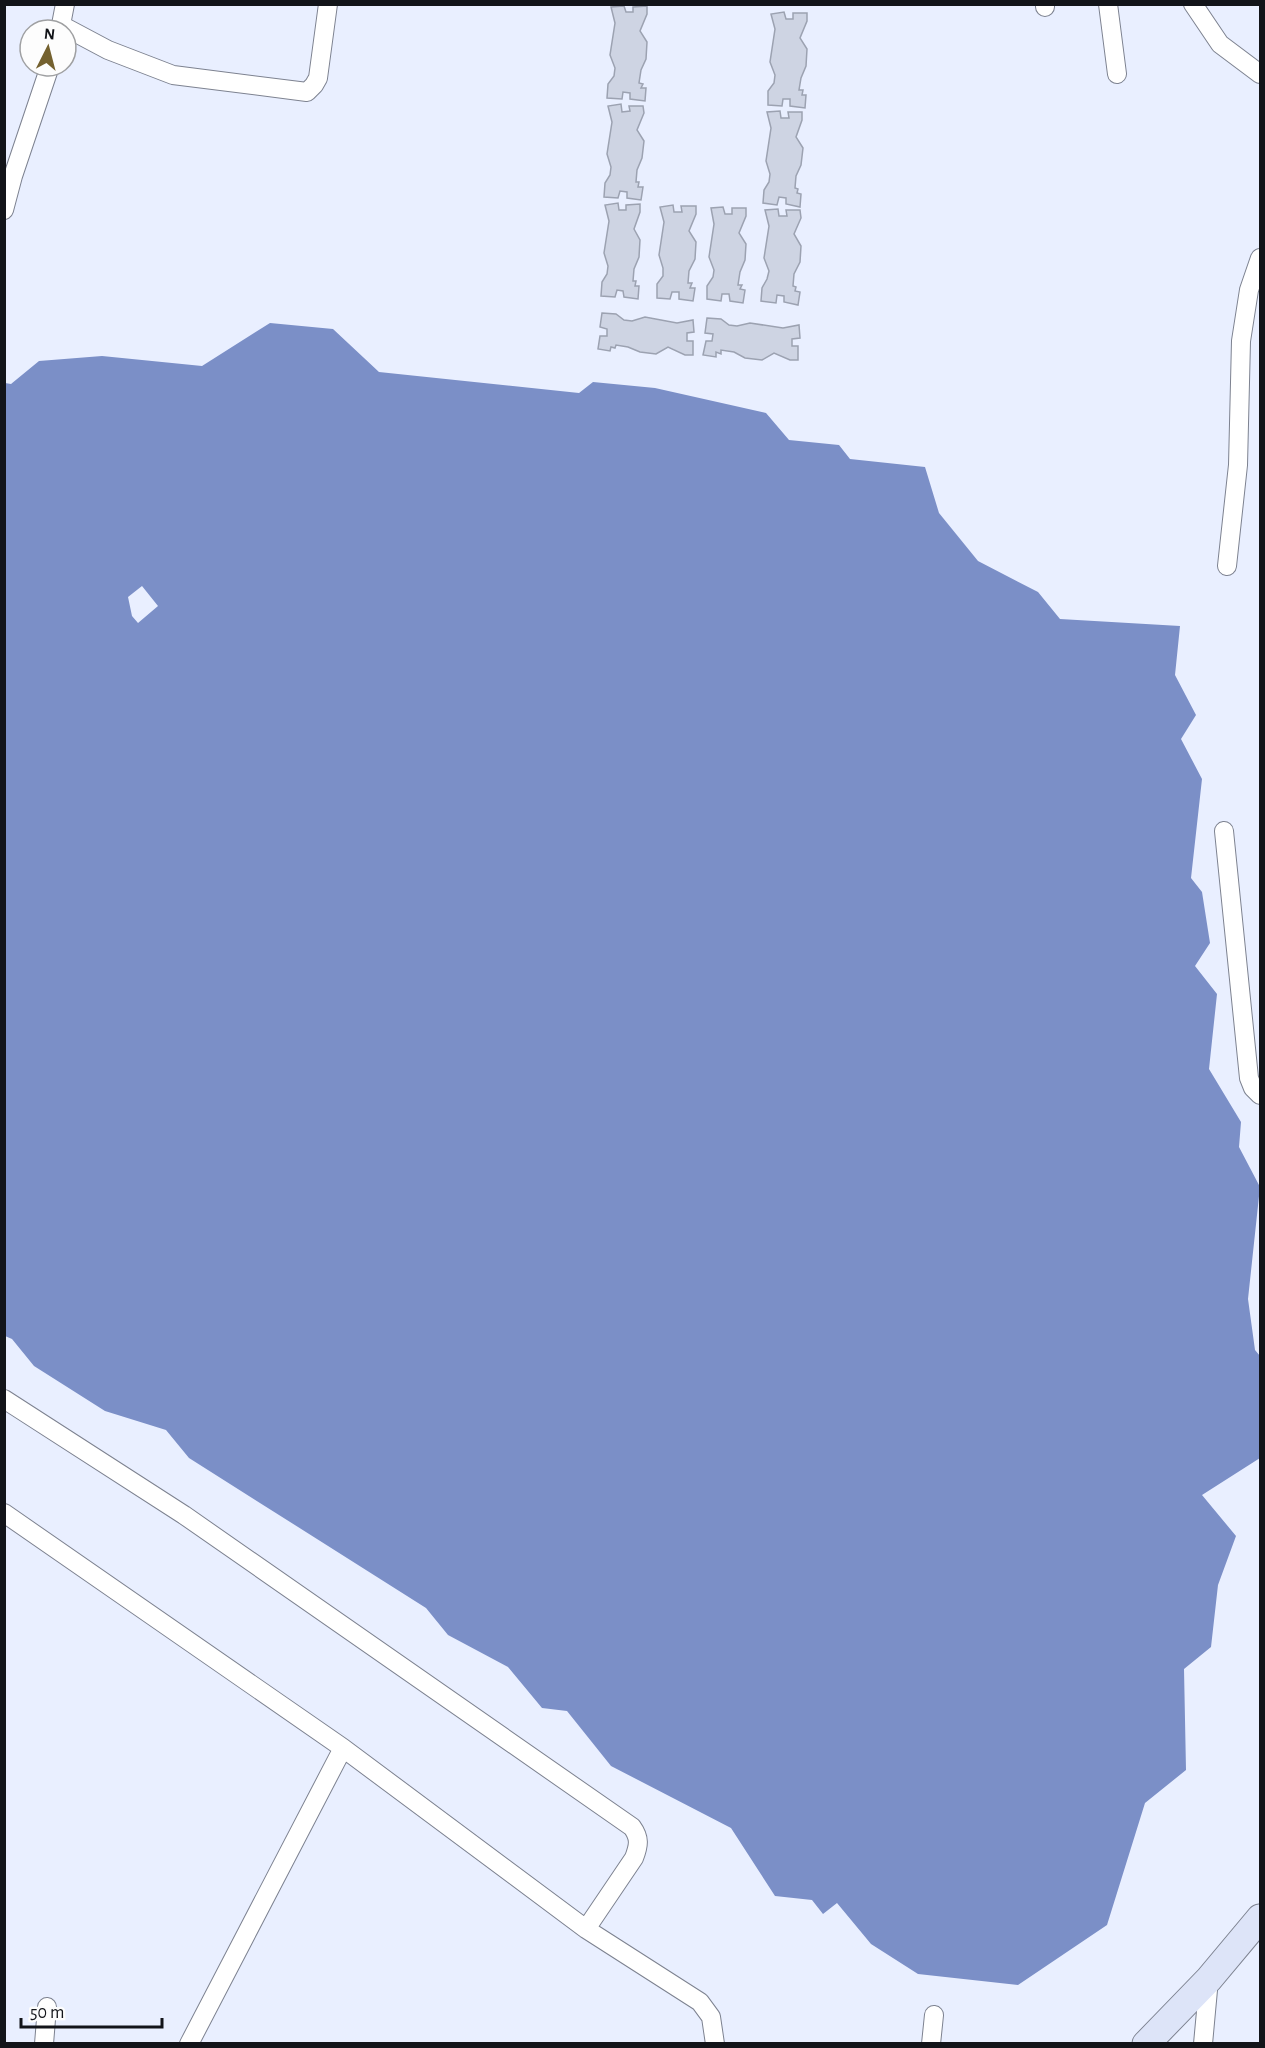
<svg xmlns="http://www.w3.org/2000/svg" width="1265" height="2048" font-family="'Alegreya Sans',sans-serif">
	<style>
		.water { fill: #7b8fc7; fill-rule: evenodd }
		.building { fill: #ced4e3; stroke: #9ca2b1; stroke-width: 1.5 }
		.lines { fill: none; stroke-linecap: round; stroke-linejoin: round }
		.street-casing { stroke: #7d8290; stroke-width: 20 }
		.secondary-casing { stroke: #7d8290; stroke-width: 29 }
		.street { stroke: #fff; stroke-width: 18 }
		.secondary { stroke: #dde4f8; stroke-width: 27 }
	</style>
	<rect width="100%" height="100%" fill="#e9efff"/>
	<path class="water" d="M270,323L333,329L379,372L579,393L593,382L655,388L766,413L789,440L839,445L850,459L925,467L939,513L978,561L1038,592L1060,619L1180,626L1175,675L1196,715L1181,739L1202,779L1191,878L1202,892L1210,943L1195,966L1217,994L1209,1069L1241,1122L1239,1147L1260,1187L1248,1299L1255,1350L1260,1356V1458L1202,1495L1236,1536L1218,1585L1211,1647L1184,1669L1186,1770L1145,1803L1107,1925L1018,1985L918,1974L871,1944L837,1903L823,1914L812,1900L775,1896L731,1828L611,1766L567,1711L542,1708L508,1667L448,1635L426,1608L189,1458L166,1430L105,1411L34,1366L12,1339L5,1336V383L11,384L39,361L102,356L202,366ZM142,586L158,606L138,623L132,616L128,597Z"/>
	<path class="building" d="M624,6L626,12H633V7L647,6V14L640,31L647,42L646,59L641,70L639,83L643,84L641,88H646L645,101L630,99V93L623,92L622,99L607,98L608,84L614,76L615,68L610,55L615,23L611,7Z
		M784,12L786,19H793V13H807V21L800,38L807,49L806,66L801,78L799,90H803L802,95H806L805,108L790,106V99H783L782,106L768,105V91L774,83L775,75L770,62L775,29L771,14Z
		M621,104L622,112L630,111L629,106H643L644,113L637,130L644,141L642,158L637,170L636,182H639L638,187H643L641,200L627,198V192L620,191L618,198L604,197L605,183L610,175L611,167L607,154L612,122L608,106Z
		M780,111L781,118H789L788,112H802V120L796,137L803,148L801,165L796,176L795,188L798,189L797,193L801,194L800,207L786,204V198L779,197L777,205L763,203L764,190L769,182L770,174L766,161L771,128L767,112Z
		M618,203L619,210H626V205L640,204V212L634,229L640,240L639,257L634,269L633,281H636L635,286H639L638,299L624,297L623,291L617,290L615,297L601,296L602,282L607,274L608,266L604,253L609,221L605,205Z
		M673,205L674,212H682L681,206H696V214L689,231L696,242L695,259L689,271L688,283H692L690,288H695L693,301L679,299V292H672L670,299L657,298V284L663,276V268L659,255L664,222L660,207Z
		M723,207L725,214H732V208H746V216L739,233L746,244L745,260L740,272L738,285H742L740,289L745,290L743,303L730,301L729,294H722L721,301L707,299V286L713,277L714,270L709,257L714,224L711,208Z
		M778,209L779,216H787L786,210H800L801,218L794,234L801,246L800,262L794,274L793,286L796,287L795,291L800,292L798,305L784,302V296L777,295L776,303L761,301L762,288L767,279L769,271L764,258L769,226L765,210Z
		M602,313L616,314L624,320L632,321L645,317L677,323L693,320L694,332L687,333V341H693V355H685L668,347L656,354L640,352L628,347L616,345L615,348L611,347L610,351L598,349L600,336H607V329L600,327Z
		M707,318L721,319L729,325L737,326L750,323L783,328L799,325L800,338L792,339V346H798V360H790L774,353L762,360L745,358L734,352L721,350V354L716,352V357L703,355L706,341H712L713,334L705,333Z"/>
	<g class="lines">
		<defs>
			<path id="street" d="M1045,4V7
				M1108,4L1117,74
				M1193,4L1220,44L1260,74
				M61,25L108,50L173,75L307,92L314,85L318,78L328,4
				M60,30L65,4
				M4,210L13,176L50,66
				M1227,566L1238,465L1241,341L1249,290L1260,258
				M1224,831L1249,1078L1253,1088L1260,1095
				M4,1399L184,1515L632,1827C640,1838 639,1845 634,1858L586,1929
				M4,1513L343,1748L586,1929L700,2002L711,2017L715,2044
				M44,2044L47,2007
				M189,2044L343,1748
				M931,2044L934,2015
				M1203,2044L1209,1979"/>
			<path id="secondary" d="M1146,2044L1209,1979L1260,1918"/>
		</defs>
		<use href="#street" class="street-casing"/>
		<use href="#secondary" class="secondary-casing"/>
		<use href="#street" class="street"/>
		<use href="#secondary" class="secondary"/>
	</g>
	<rect width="1265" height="2048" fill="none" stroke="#121419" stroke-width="12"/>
	<g transform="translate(48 48) rotate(6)"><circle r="28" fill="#fdfdfd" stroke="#9fa0a2" stroke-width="1.5"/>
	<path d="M0-4.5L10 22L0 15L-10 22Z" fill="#74612f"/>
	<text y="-9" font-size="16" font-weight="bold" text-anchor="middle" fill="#121419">N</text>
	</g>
	<path d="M21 2018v9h141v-9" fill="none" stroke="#121419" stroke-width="3"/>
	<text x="30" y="2018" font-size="18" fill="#121419" stroke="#fdfdfd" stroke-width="4.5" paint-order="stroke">50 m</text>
</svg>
